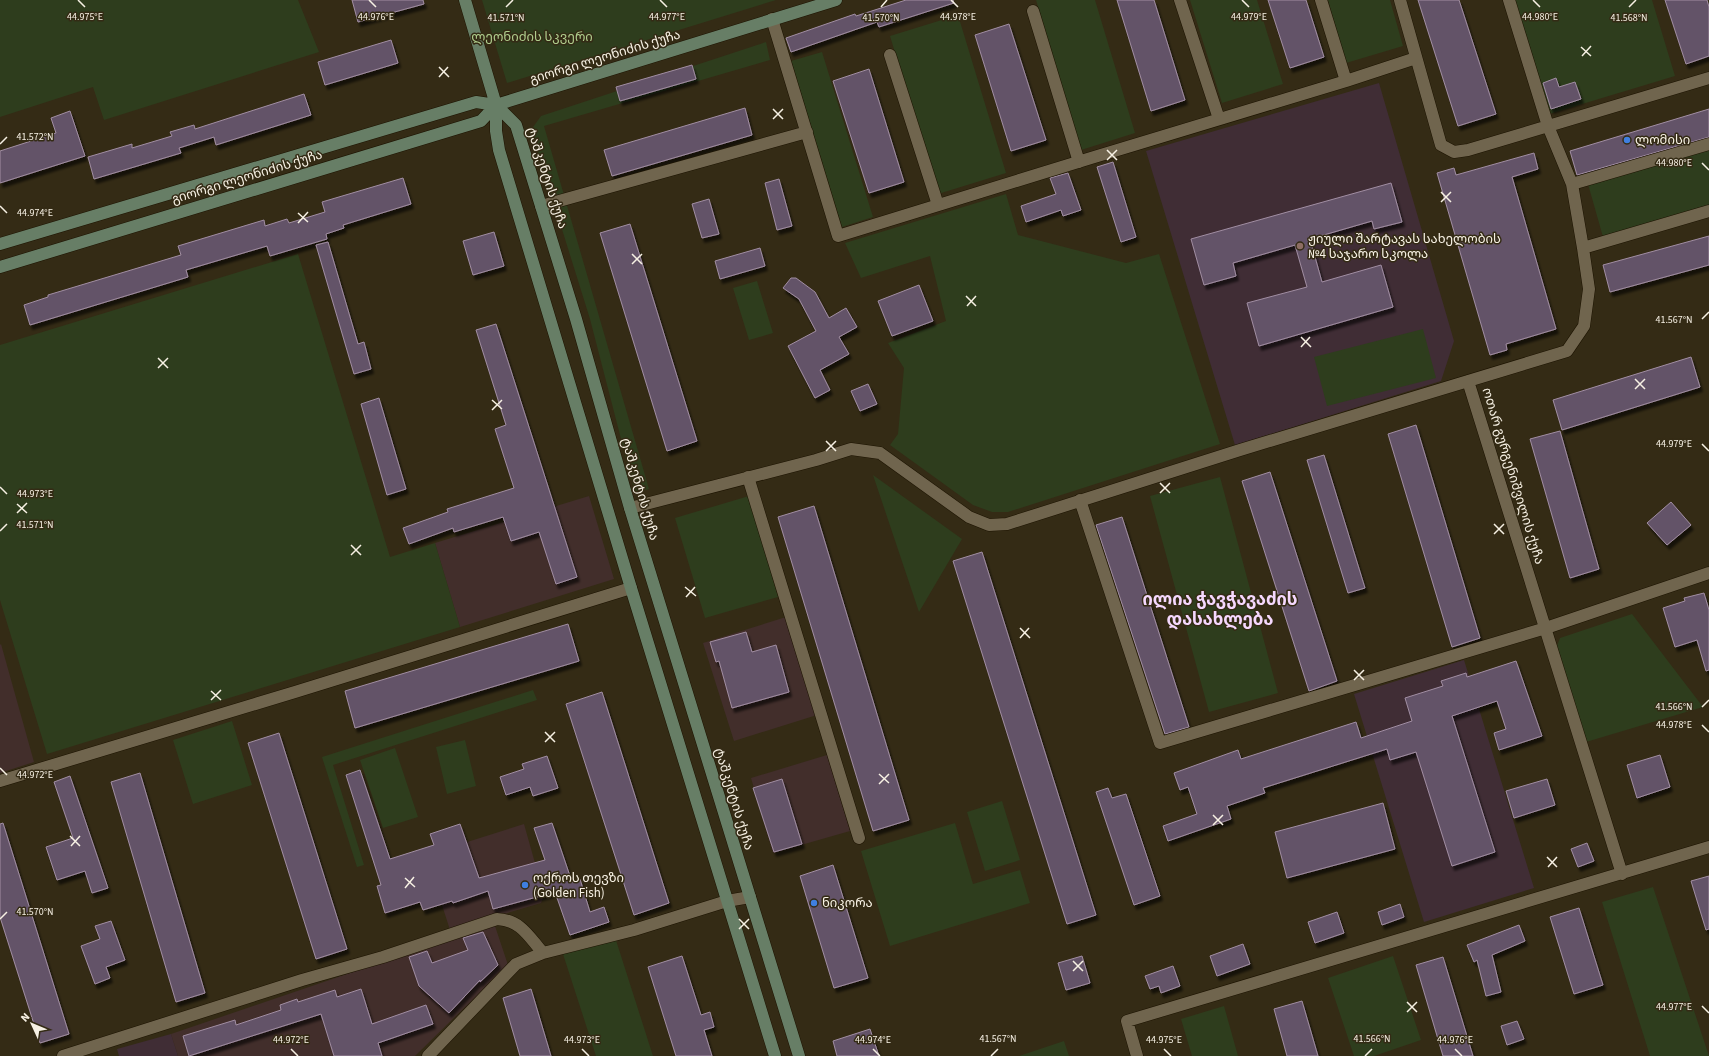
<svg xmlns="http://www.w3.org/2000/svg" width="1709" height="1056" font-family="'Source Sans 3','Noto Sans Georgian',sans-serif">
	<style>
		.commercial { fill: #422e2b }
		.education { fill: #402d35 }
		.green { fill: #2e3d1d }
		.building { fill: #645367; stroke: #a18ea3; filter: url(#shadow) }
		.lines { fill: none; stroke-linecap: round; stroke-linejoin: round }
		.street-casing { stroke: #1c1301; stroke-width: 13 }
		.secondary-casing { stroke: #1c1301; stroke-width: 13 }
		.street { stroke: #70654e; stroke-width: 12 }
		.secondary { stroke: #677e66; stroke-width: 12 }
		.ticks { fill: none; stroke: #f7f1e4; stroke-width: 1.5 }
		.shop-dot { fill: #3f7fe0; stroke: #342b15; stroke-width: 1.5 }
		.education-dot { fill: #8d6e63; stroke: #342b15; stroke-width: 1.5 }
		.labels { text-anchor: middle; dominant-baseline: central; stroke-width: 3; stroke-linejoin: round; paint-order: stroke }
		.park-label { font-size: 13px; fill: #afcd8d; stroke: #342b15 }
		.street-label { font-size: 13px; fill: #f7f1e4; stroke: #342b15 }
		.poi-label { font-size: 13px; fill: #f7f1e4; stroke: #342b15; text-anchor: start }
		.district-label { font-size: 17px; font-weight: bold; fill: #f5d8fe; stroke: #342b15 }
		.ticks-label { font-size: 10px; text-anchor: middle; fill: #f7f1e4; stroke: #342b15; stroke-width: 3; stroke-linejoin: round; paint-order: stroke }
	</style>
	<defs>
		<filter id="shadow"><feDropShadow dx="2.5" dy="4.5" stdDeviation="1" flood-color="#0009"/></filter>
	</defs>
	<rect width="100%" height="100%" fill="#342b15"/>
	<path class="commercial" d="M589,496L614,579L460,627L435,543Z
		M786,617L817,715L734,741L703,643Z
		M1,644L34,762L0,773V645Z
		M827,755L850,831L773,853L751,778Z
		M524,824L544,895L541,903L450,930L426,855Z
		M495,926L508,965L415,1056H178L171,1034L476,930Z"/>
	<path class="education" d="M1379,83L1454,341L1441,381L1235,445L1146,151Z
		M1464,660L1534,888L1424,922L1354,694Z
		M171,1034L178,1056H119L117,1049Z"/>
	<path class="green" d="M0,0H298L319,52L104,120L93,87L0,117Z
		M482,0H776L507,83Z
		M1036,0H1095L1135,133L1081,150Z
		M1190,0H1257L1283,84L1222,103Z
		M1328,0H1390L1403,46L1346,63Z
		M1514,0H1652L1675,76L1549,114Z
		M958,15L1006,173L938,194L890,36Z
		M766,42L770,60L544,126L649,489L635,493L590,319L531,130L541,116Z
		M822,52L873,217L842,227L791,61Z
		M1709,148V206L1603,237L1588,184Z
		M1006,194L1018,235L1126,263L1159,254L1220,444L1008,512H992L973,505L890,445L898,434L904,368L888,343L946,321L930,256L861,278L845,243Z
		M298,254L390,557L435,543L460,627L47,754L0,600V345Z
		M757,281L773,333L749,340L733,288Z
		M1423,329L1436,378L1327,406L1314,357Z
		M873,475L962,539L919,612Z
		M1220,477L1278,693L1209,712L1150,496Z
		M749,496L778,597L705,618L675,518Z
		M1632,614L1703,707L1586,742L1557,646L1560,638Z
		M533,690L537,700L333,765L364,865L357,867L322,757Z
		M232,721L252,785L193,804L173,740Z
		M465,740L476,786L447,794L436,747Z
		M395,748L418,817L383,828L360,760Z
		M1002,801L1020,860L985,871L967,812Z
		M955,823L973,884L1020,870L1030,903L890,946L861,851Z
		M1653,887L1709,1056H1650L1602,902Z
		M614,934L653,1056H596L562,951Z
		M1393,956L1421,1040L1374,1056H1354L1328,978Z
		M1224,1006L1238,1056H1192L1181,1019Z
		M1064,1041L1069,1056H1019Z"/>
	<path class="building" d="M352,0H423L424,4L358,22Z
		M906,0H953L954,3L879,27L877,22L791,52L786,38L855,14L856,16Z
		M1117,0H1154L1185,100L1151,111Z
		M1268,0H1306L1324,57L1290,68Z
		M1418,0H1459L1496,114L1458,126Z
		M1665,0H1707L1709,7V56L1686,64Z
		M1009,24L1046,140L1011,151L975,35Z
		M391,40L398,63L325,85L318,62Z
		M692,65L696,79L620,101L616,87Z
		M869,69L904,182L869,193L833,81Z
		M1556,78L1559,87L1575,82L1581,99L1551,109L1543,83Z
		M304,94L311,115L216,145L214,137L179,148L181,153L94,179L88,157L132,144V148L172,136L170,132L194,125L195,129Z
		M745,108L752,135L612,176L604,150Z
		M1709,109V137L1577,175L1570,151Z
		M70,111L85,156L0,183V151L56,133L51,118Z
		M1534,153L1538,169L1512,177L1556,329L1506,344L1507,350L1490,355L1437,173L1454,168L1456,175Z
		M1113,162L1136,237L1121,242L1097,167Z
		M1068,173L1081,210L1063,216L1061,210L1026,222L1021,206L1056,194L1050,178Z
		M403,178L411,204L343,225L344,228L326,234L327,239L270,256L267,246L186,270L188,277L30,325L24,305L48,297V295L181,255L178,246L264,220L265,226L287,219L289,223L325,212L322,202Z
		M779,179L792,226L777,230L765,183Z
		M1391,183L1402,222L1374,229L1372,221L1310,239L1322,282L1381,265L1393,307L1259,346L1247,303L1307,287L1295,245L1233,263L1236,276L1204,285L1191,239Z
		M709,199L719,234L702,238L692,204Z
		M630,224L697,441L667,451L600,233Z
		M494,232L504,266L473,275L463,241Z
		M1709,236V265L1610,292L1603,265Z
		M328,242L358,344L364,342L371,369L354,374L316,245Z
		M760,248L765,266L720,279L715,261Z
		M791,278H796L815,292L829,318L846,308L857,327L839,337L849,354L820,370L830,390L815,398L788,346L816,331L799,299L783,288Z
		M919,285L933,321L892,336L878,301Z
		M496,324L577,577L556,584L539,532L511,541L503,517L454,532L453,528L409,544L403,528L448,512L447,509L514,488L495,429L506,425L476,330Z
		M1691,357L1700,387L1562,430L1553,400Z
		M868,384L877,404L860,411L851,391Z
		M379,398L406,489L387,495L361,404Z
		M1416,425L1480,638L1452,647L1388,434Z
		M1560,431L1599,569L1570,578L1530,439Z
		M1324,455L1365,588L1348,593L1307,460Z
		M1270,472L1337,681L1309,691L1242,481Z
		M1671,502L1691,525L1667,545L1647,523Z
		M814,506L909,820L873,831L778,517Z
		M1122,517L1189,727L1165,734L1096,525Z
		M982,552L1096,915L1067,924L953,561Z
		M1704,593L1709,610V670L1706,671L1697,640L1675,647L1663,608L1685,601L1684,598Z
		M568,624L579,661L355,728L345,691Z
		M746,632L752,652L776,645L789,692L732,708L719,661L716,662L710,642Z
		M1516,661L1542,736L1499,750L1494,733L1506,729L1497,701L1452,716L1495,852L1452,866L1416,752L1390,760L1387,749L1263,788L1265,793L1227,806L1231,819L1168,841L1163,826L1197,814L1188,787L1180,790L1174,773L1238,750L1241,759L1356,722L1361,738L1412,721L1405,698L1443,686L1441,681L1466,673L1467,677Z
		M602,692L669,903L634,915L566,704Z
		M279,733L347,949L316,959L248,743Z
		M1660,755L1670,787L1637,798L1627,765Z
		M547,756L558,788L533,796L530,787L506,795L500,777L524,769L522,764Z
		M360,770L390,859L434,845L430,834L460,824L479,878L545,860L534,828L552,823L572,882L580,879L590,912L604,907L609,922L570,935L555,892L493,909L488,891L453,903L452,901L423,910L420,902L385,913L377,886L381,885L346,775Z
		M140,773L205,993L176,1002L111,782Z
		M70,776L108,888L92,893L85,871L57,880L46,847L73,838L54,782Z
		M782,779L802,844L774,852L753,788Z
		M1547,779L1555,805L1514,818L1506,791Z
		M1108,788L1112,798L1126,794L1160,896L1134,905L1096,792Z
		M1383,803L1395,849L1287,878L1275,832Z
		M3,823L69,1034L40,1043L0,917V824Z
		M1587,843L1594,861L1578,867L1571,849Z
		M833,865L868,978L834,988L800,876Z
		M1709,876V929L1706,930L1691,881Z
		M1400,904L1404,917L1382,925L1378,912Z
		M1579,908L1603,985L1574,994L1550,917Z
		M1337,912L1344,933L1315,943L1308,922Z
		M111,921L125,960L106,967L110,978L95,984L81,946L100,939L95,926Z
		M1519,925L1525,941L1492,955L1501,992L1486,996L1477,960L1474,962L1467,945Z
		M483,932L498,965L480,982V980L449,1013L419,986L409,957L427,951L432,963L468,950L463,938Z
		M1243,944L1250,964L1217,976L1210,956Z
		M682,956L701,1015L710,1012L714,1027L704,1030L712,1056H676L648,967Z
		M1082,956L1090,983L1066,990L1058,963Z
		M1443,957L1473,1056H1443L1416,965Z
		M1173,966L1180,986L1161,993L1159,986L1150,989L1145,976Z
		M361,989L372,1024L426,1005L433,1024L378,1043L382,1056H334L321,1014L189,1056L183,1036L235,1020L236,1025L281,1010L280,1005L297,999L298,1002L335,990L337,997Z
		M531,989L551,1056H520L503,998Z
		M1302,1001L1318,1056H1287L1274,1009Z
		M1517,1021L1524,1039L1507,1045L1501,1026Z
		M870,1029L879,1056H837L833,1041Z"/>
	<g class="lines">
		<defs>
			<path id="street" d="M1180,0L1219,119
				M1321,0L1346,81
				M1400,0L1441,145L1454,152L1468,150L1709,78
				M1033,11L1079,162
				M772,19L838,236L1091,158L1346,81L1416,58
				M890,55L938,205
				M1572,184L1709,144
				M541,206L807,132
				M1583,248L1709,211
				M1468,381L1622,874
				M748,477L859,838
				M1080,500L1160,743L1546,628L1709,573
				M630,508L816,460L851,449L880,453L969,517L989,525L1007,524L1240,450L1567,351L1584,326L1589,289L1583,248L1572,184L1548,126L1509,0
				M0,781L295,692L631,588
				M63,1056L302,980L383,957L497,919C521,920 529,937 543,953
				M428,1056L516,964L543,953L634,930L727,901L750,897
				M1137,1056L1127,1021L1709,847"/>
			<path id="secondary" d="M465,0L496,105V131L499,150L631,588L775,1056
				M496,105L516,125L541,206L576,319L630,508L799,1056
				M0,244L476,102L496,105L836,0
				M0,267L481,121L496,105"/>
		</defs>
		<use href="#street" class="street-casing"/>
		<use href="#secondary" class="secondary-casing"/>
		<use href="#street" class="street"/>
		<use href="#secondary" class="secondary"/>
	</g>
	<path class="ticks" d="M78,0L85,7M369,0L376,7M660,0L667,7M951,0L958,7M1242,0L1249,7M1533,0L1540,7M506,7L513,0M881,7L887,0M1629,7L1636,0M1581,47L1591,56M1582,56L1591,46M439,67L449,77M439,77L448,67M773,109L783,119M773,119L783,109M0,144L7,137M1107,150L1117,160M1107,160L1117,150M1702,163L1709,170M1441,192L1451,202M1441,202L1451,192M0,206L7,213M298,213L308,222M298,223L308,212M632,254L642,264M632,264L642,254M966,296L976,306M967,306L976,296M1702,319L1709,312M1301,337L1311,347M1301,347L1310,337M158,358L168,368M158,368L168,358M1635,379L1645,389M1635,389L1645,379M492,400L502,409M492,410L502,400M826,441L836,451M1702,444L1709,451M826,451L836,441M1160,483L1170,493M0,487L7,494M1160,493L1170,483M17,504L27,513M17,513L27,503M1494,524L1504,534M0,531L7,524M1494,534L1504,524M351,545L361,555M351,555L361,545M685,587L696,596M686,597L695,587M1020,628L1030,638M1020,638L1029,628M1354,670L1364,680M1354,680L1364,670M211,691L221,700M211,700L221,690M1702,707L1709,700M1702,725L1709,732M545,732L555,742M545,742L555,732M0,768L7,775M879,774L889,783M879,784L889,774M1213,815L1223,825M1213,825L1223,815M70,836L80,846M71,846L80,836M1547,857L1557,867M1548,867L1557,857M405,878L415,887M405,888L414,877M0,919L7,912M739,919L749,929M739,929L749,919M1073,961L1083,971M1073,971L1083,961M1407,1002L1417,1012M1702,1006L1709,1013M1407,1012L1417,1002M291,1049L298,1056M582,1049L589,1056M873,1049L880,1056M1164,1049L1171,1056M1455,1049L1462,1056M991,1056L998,1049M1365,1056L1372,1049"/>
	<g class="shop-dot">
		<circle cx="1627" cy="140" r="4"/>
		<circle cx="525" cy="885" r="4"/>
		<circle cx="814" cy="903" r="4"/>
	</g>
	<circle class="education-dot" cx="1300" cy="246" r="4"/>
	<g class="labels">
		<g class="park-label">
			<text x="532" y="37">ლეონიძის სკვერი</text>
		</g>
		<g class="street-label">
			<text transform="translate(605 57) rotate(-17)">გიორგი ლეონიძის ქუჩა</text>
			<text transform="translate(247 177) rotate(-17)">გიორგი ლეონიძის ქუჩა</text>
			<text transform="translate(547 178) rotate(72)">ტაშკენტის ქუჩა</text>
			<text transform="translate(1513 476) rotate(73)">ოთარ გურგენიშვილის ქუჩა</text>
			<text transform="translate(640 489) rotate(74)">ტაშკენტის ქუჩა</text>
			<text transform="translate(734 799) rotate(73)">ტაშკენტის ქუჩა</text>
		</g>
		<g class="poi-label">
			<text x="1635" y="140">ლომისი</text>
			<text x="1308" y="239">ჟიული შარტავას სახელობის<tspan x="1308" dy="15">№4 საჯარო სკოლა</tspan></text>
			<text x="533" y="878">ოქროს თევზი<tspan x="533" dy="15">(Golden Fish)</tspan></text>
			<text x="822" y="903">ნიკორა</text>
		</g>
		<g class="district-label">
			<text x="1220" y="600">ილია ჭავჭავაძის<tspan x="1220" dy="20">დასახლება</tspan></text>
		</g>
	</g>
	<g class="ticks-label">
		<text x="1540" y="20">44.980°E</text>
		<text x="85" y="20">44.975°E</text>
		<text x="376" y="20">44.976°E</text>
		<text x="667" y="20">44.977°E</text>
		<text x="958" y="20">44.978°E</text>
		<text x="1249" y="20">44.979°E</text>
		<text x="506" y="21">41.571°N</text>
		<text x="881" y="21">41.570°N</text>
		<text x="1629" y="21">41.568°N</text>
		<text x="35" y="140">41.572°N</text>
		<text x="1674" y="166">44.980°E</text>
		<text x="35" y="216">44.974°E</text>
		<text x="1674" y="323">41.567°N</text>
		<text x="1674" y="447">44.979°E</text>
		<text x="35" y="497">44.973°E</text>
		<text x="35" y="528">41.571°N</text>
		<text x="1674" y="710">41.566°N</text>
		<text x="1674" y="728">44.978°E</text>
		<text x="35" y="778">44.972°E</text>
		<text x="35" y="915">41.570°N</text>
		<text x="1674" y="1010">44.977°E</text>
		<text x="998" y="1042">41.567°N</text>
		<text x="1372" y="1042">41.566°N</text>
		<text x="291" y="1043">44.972°E</text>
		<text x="582" y="1043">44.973°E</text>
		<text x="873" y="1043">44.974°E</text>
		<text x="1164" y="1043">44.975°E</text>
		<text x="1455" y="1043">44.976°E</text>
	</g>
	<g transform="translate(32 1024) rotate(314)" stroke="#342b15" stroke-width="3" paint-order="stroke">
	<path d="M0-3L7 15L0 10L-7 15Z" fill="#f7f1e4"/>
	<text y="-6" font-size="11" font-weight="bold" text-anchor="middle" fill="#f7f1e4">N</text>
	</g>
</svg>
